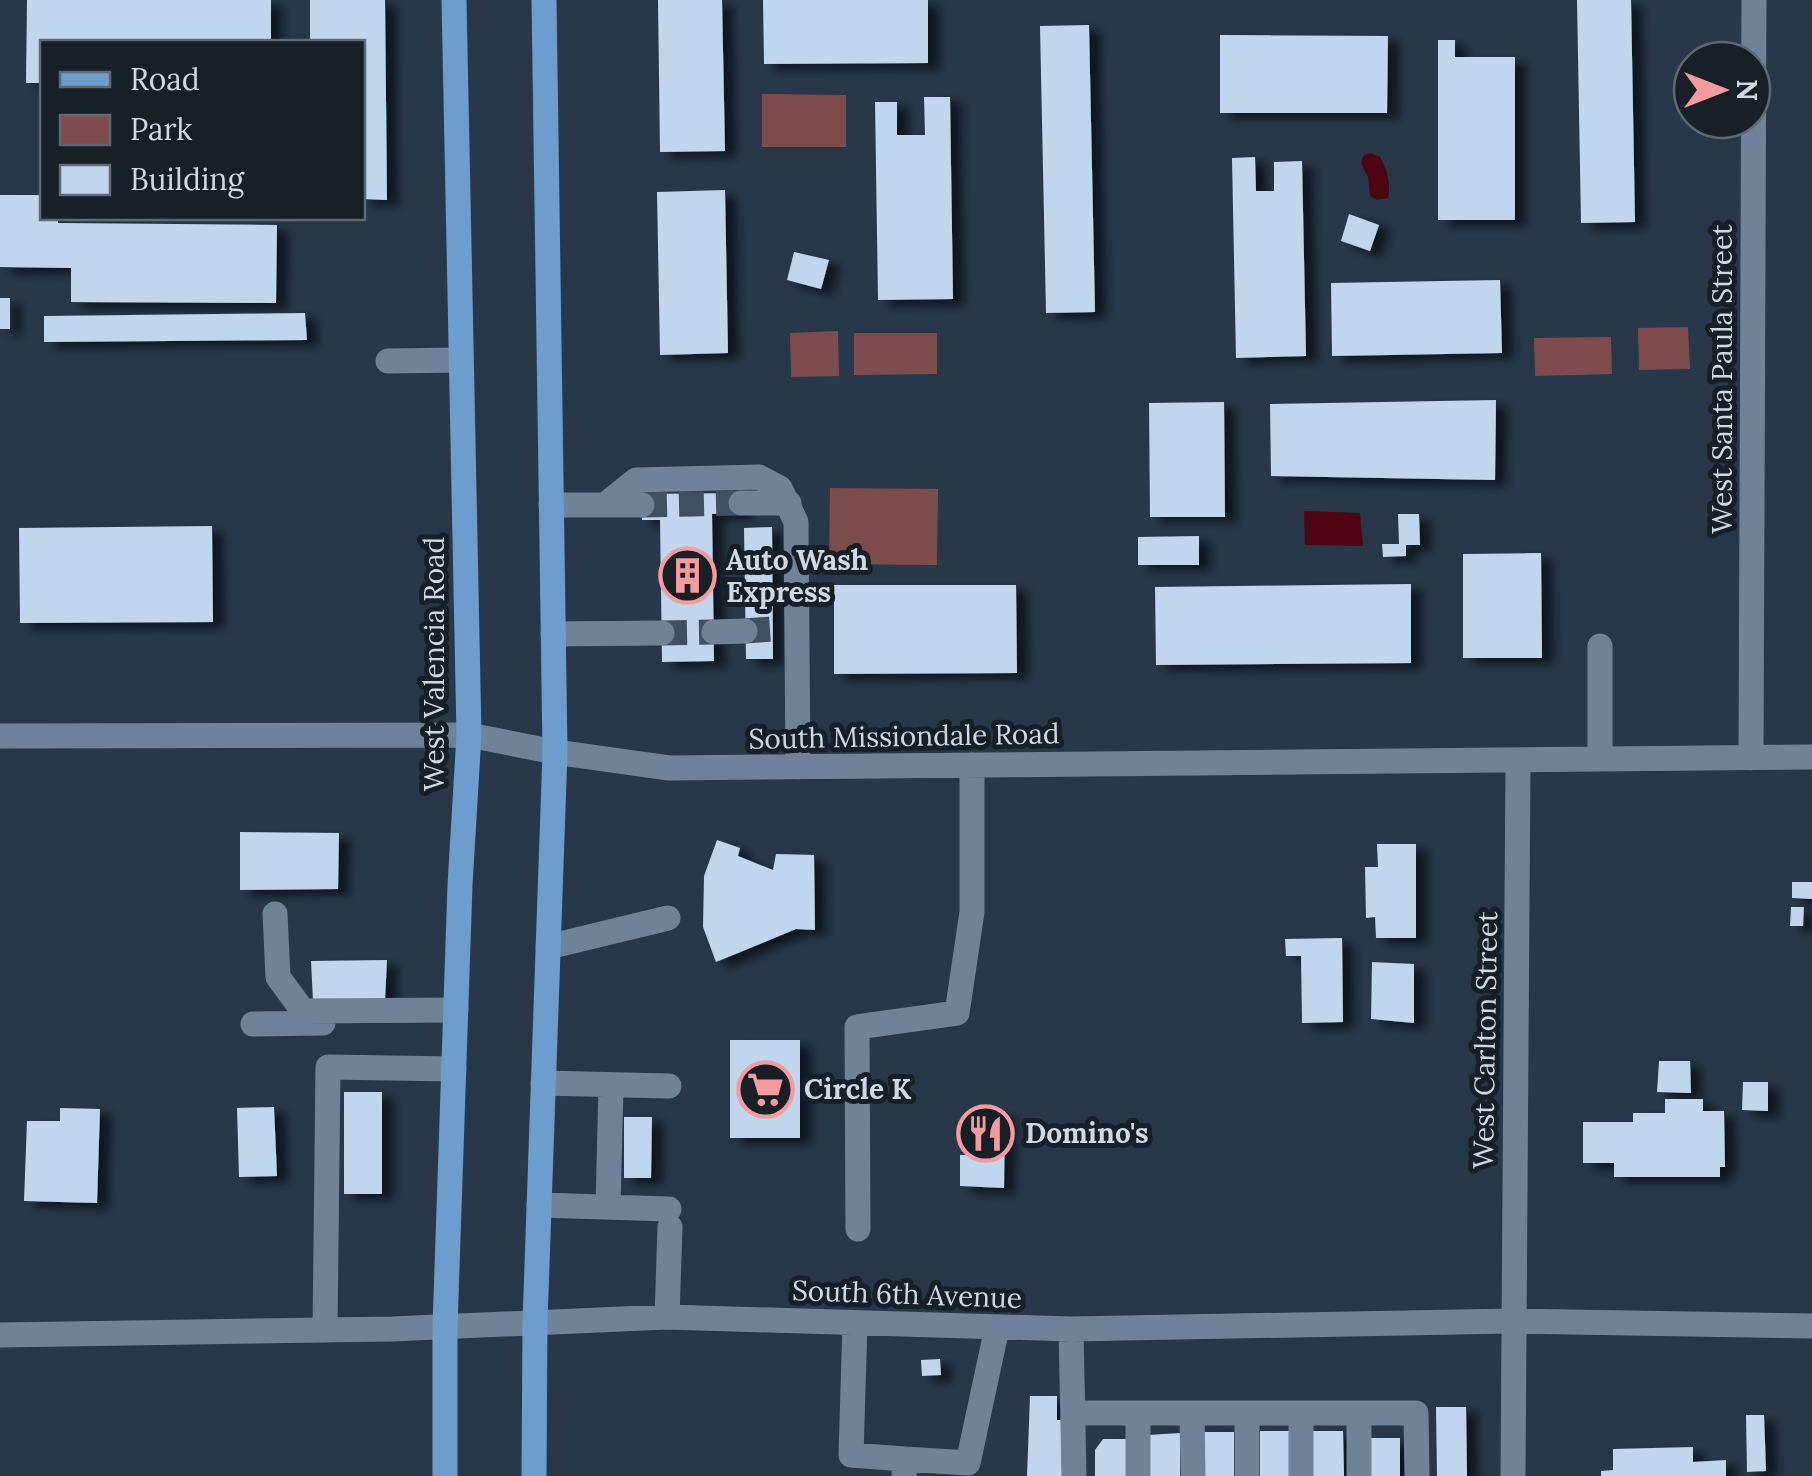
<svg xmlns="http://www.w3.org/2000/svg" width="1812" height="1476" font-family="Lora,serif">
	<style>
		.green { fill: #7f4c4e }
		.water { fill: #4d0512 }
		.building { fill: #c0d6ec; filter: url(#shadow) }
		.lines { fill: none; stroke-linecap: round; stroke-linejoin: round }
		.minor-tunnel { stroke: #3f5061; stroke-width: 25; stroke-dasharray: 25 12; stroke-linecap: butt }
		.minor { stroke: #6f8398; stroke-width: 25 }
		.major { stroke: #6d9dcd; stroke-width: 25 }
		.labels { text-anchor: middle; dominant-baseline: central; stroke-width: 10; stroke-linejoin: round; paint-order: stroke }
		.street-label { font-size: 28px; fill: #ced9e4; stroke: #171f27 }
		.poi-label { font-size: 28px; font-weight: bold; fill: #ced9e4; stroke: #171f27; text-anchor: start }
	</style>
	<defs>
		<filter id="shadow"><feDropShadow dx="11" dy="6" stdDeviation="5" flood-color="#0009"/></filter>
	</defs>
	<rect width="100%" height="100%" fill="#26384a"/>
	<path class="green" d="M762,94L846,95V147H762Z
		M1688,327L1690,369L1639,370L1638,328Z
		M838,331L839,376L791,377L790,333Z
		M854,333H937V374L854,375Z
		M1611,337L1612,374L1535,376L1534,338Z
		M830,488L938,489L937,565L829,564Z"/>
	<path class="water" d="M1370,153L1380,157C1387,170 1391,182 1388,198L1377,200L1370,196L1368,177L1361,163L1363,156Z
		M1304,511L1360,513L1363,546L1305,545Z"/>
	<path class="building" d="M27,0H271V42H42V83H26Z
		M310,0H385L387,200L362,199V42H310Z
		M658,0H722L725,151L660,152Z
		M763,0H928V63L764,64Z
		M1577,0H1631L1635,222L1581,223Z
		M1089,25L1095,312L1046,313L1040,26Z
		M1220,35L1388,36L1387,113H1220Z
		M1438,40H1455V57H1515V220H1438Z
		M924,97H950L953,299L878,300L875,102H897V135H925Z
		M1255,157L1256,191H1274V162L1302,161L1306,356L1236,358L1232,158Z
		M725,190L728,353L660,355L657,192Z
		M0,195H42V218H58V223L277,225L276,303L71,302V268L0,267Z
		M1349,214L1379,225L1370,251L1341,241Z
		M794,252L829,260L821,289L787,280Z
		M1500,280L1502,353L1332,356L1331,283Z
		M0,298H10V329H0Z
		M305,313L307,340L44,342V316Z
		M1496,400L1495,480L1271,476L1270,404Z
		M1224,402L1225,517H1150L1149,403Z
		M741,493L742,513L712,514L714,661L662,662L660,520H642L641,494Z
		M1398,514H1419L1420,545H1406V556L1383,557L1382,544H1399Z
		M212,526L213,622L20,623L19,528Z
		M772,527L773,659H746L744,528Z
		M1199,536V565H1138V537Z
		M1541,553L1542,658H1463V554Z
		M1411,584V663L1156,665L1155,587Z
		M834,585H1016L1017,673L834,674Z
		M240,832L339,833L338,889L240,890Z
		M717,840L740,848L738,856L773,870L776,854L814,855L815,930L796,929L716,962L703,927L704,876Z
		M1377,844H1416V938H1376L1375,917L1366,918L1365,867H1378Z
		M1792,882H1812V899L1792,898Z
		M1791,907H1804L1803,926H1790Z
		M1342,938L1343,1022L1302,1023L1301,956H1286L1285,939Z
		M387,960L385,999L313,1001L311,961Z
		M1372,962L1414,964V1023L1371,1019Z
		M730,1040H800V1138H730Z
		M1659,1061H1690L1691,1093L1657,1092Z
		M1743,1082H1768V1111L1742,1110Z
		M344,1092H382V1194H344Z
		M1665,1099H1703V1111H1724L1725,1167H1720V1177H1614V1163H1583V1122H1633V1113H1665Z
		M274,1107L277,1176L239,1177L237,1108Z
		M60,1108L100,1109L97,1203L24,1201L27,1121H60Z
		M968,1110L1005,1111L1004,1188L960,1186V1155H967Z
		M624,1117H652L651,1178H624Z
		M940,1359L941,1375L922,1376L921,1360Z
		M1030,1396H1057V1420H1061L1062,1476H1027Z
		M1436,1407H1466L1467,1476H1437Z
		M1746,1415H1764L1766,1471L1747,1472Z
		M1260,1431H1291V1476H1260Z
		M1312,1431H1343L1344,1476H1313Z
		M1203,1432H1234V1476H1204Z
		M1180,1433V1476H1149L1148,1435Z
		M1368,1438H1400V1476H1369Z
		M1103,1439H1132V1476H1095V1450Z
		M1693,1447V1462L1726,1460V1476H1601V1471L1613,1470V1449Z"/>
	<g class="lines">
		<path class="minor-tunnel" d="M642,505L741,503
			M745,631L773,629
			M662,633L714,632"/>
		<path class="minor" d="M388,361L459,360
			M741,503H789
			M551,505H642
			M605,505L636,480L759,477L780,488L796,522L798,767
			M714,632L745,631
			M553,634L662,633
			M1600,646V759
			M0,736L469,735L555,752L669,768L1812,757
			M1751,758L1754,0
			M275,914L278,977L303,1011L456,1010
			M548,947L668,918
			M253,1024L323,1023
			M543,1083L669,1086
			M539,1205L669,1209
			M608,1207L611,1085
			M858,1229L857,1027L957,1013L972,912V765
			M667,1317L670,1227
			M855,1323L851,1455L905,1459
			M1071,1329L1074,1476
			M325,1330L328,1067L454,1069
			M0,1335L392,1329L667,1317L1071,1329L1512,1321L1812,1326
			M1073,1413H1416L1417,1476
			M1138,1413V1476
			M1192,1413L1193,1476
			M1247,1413V1476
			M1301,1413V1476
			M904,1476L905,1459L968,1463L997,1328
			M1359,1476V1413
			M1513,1476L1518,760"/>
		<path class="major" d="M445,1476V1327L460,885L469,735L454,0
			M534,1476L535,1322L555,752L544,0"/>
	</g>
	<defs>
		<symbol id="building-ring" viewBox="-11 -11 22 22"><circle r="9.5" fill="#171f27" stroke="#f59b9d" stroke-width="1.5"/><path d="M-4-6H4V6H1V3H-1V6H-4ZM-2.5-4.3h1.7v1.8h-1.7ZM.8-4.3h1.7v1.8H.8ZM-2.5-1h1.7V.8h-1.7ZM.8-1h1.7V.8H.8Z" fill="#f59b9d"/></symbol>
		<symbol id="supermarket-ring" viewBox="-11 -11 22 22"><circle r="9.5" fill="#171f27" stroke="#f59b9d" stroke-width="1.5"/><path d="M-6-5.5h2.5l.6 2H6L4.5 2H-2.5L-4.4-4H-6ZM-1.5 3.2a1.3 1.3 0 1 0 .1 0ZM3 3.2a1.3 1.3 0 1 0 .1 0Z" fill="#f59b9d"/></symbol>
		<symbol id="restaurant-ring" viewBox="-11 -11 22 22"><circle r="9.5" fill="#171f27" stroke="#f59b9d" stroke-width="1.5"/><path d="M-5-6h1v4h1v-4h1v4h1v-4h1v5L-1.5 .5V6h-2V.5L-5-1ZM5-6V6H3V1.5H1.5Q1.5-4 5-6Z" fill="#f59b9d"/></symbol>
	</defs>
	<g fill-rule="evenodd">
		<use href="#building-ring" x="656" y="544" width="63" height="63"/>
		<use href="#supermarket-ring" x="734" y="1058" width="63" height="63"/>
		<use href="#restaurant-ring" x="954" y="1102" width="63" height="63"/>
	</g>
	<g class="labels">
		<g class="street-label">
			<text transform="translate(1722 379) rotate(-90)">West Santa Paula Street</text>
			<text transform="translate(434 664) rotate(-90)">West Valencia Road</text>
			<text transform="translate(904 736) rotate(-1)">South Missiondale Road</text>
			<text transform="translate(1485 1040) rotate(-89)">West Carlton Street</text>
			<text transform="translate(907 1294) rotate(2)">South 6th Avenue</text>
		</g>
		<g class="poi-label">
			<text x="726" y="560">Auto Wash<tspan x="726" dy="32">Express</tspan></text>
			<text x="804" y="1089">Circle K</text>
			<text x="1025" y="1133">Domino's</text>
		</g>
	</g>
	<rect x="40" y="40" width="325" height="180" fill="#171f27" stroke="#606973" stroke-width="2.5"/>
	<rect x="60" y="72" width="50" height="15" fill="#6d9dcd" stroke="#606973" stroke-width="2.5"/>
	<text x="130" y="90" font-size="30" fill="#ced9e4">Road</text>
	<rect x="60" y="115" width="50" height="30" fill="#7f4c4e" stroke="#606973" stroke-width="2.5"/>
	<text x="130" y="140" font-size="30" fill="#ced9e4">Park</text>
	<rect x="60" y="165" width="50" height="30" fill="#c0d6ec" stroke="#606973" stroke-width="2.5"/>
	<text x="130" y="190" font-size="30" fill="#ced9e4">Building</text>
	<g transform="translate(1722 90) rotate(90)"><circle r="48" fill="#171f27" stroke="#606973" stroke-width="2.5"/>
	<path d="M0-8L18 38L0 25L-18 38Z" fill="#f59b9d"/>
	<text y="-15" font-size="28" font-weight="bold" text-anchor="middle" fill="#ced9e4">N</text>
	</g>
</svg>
